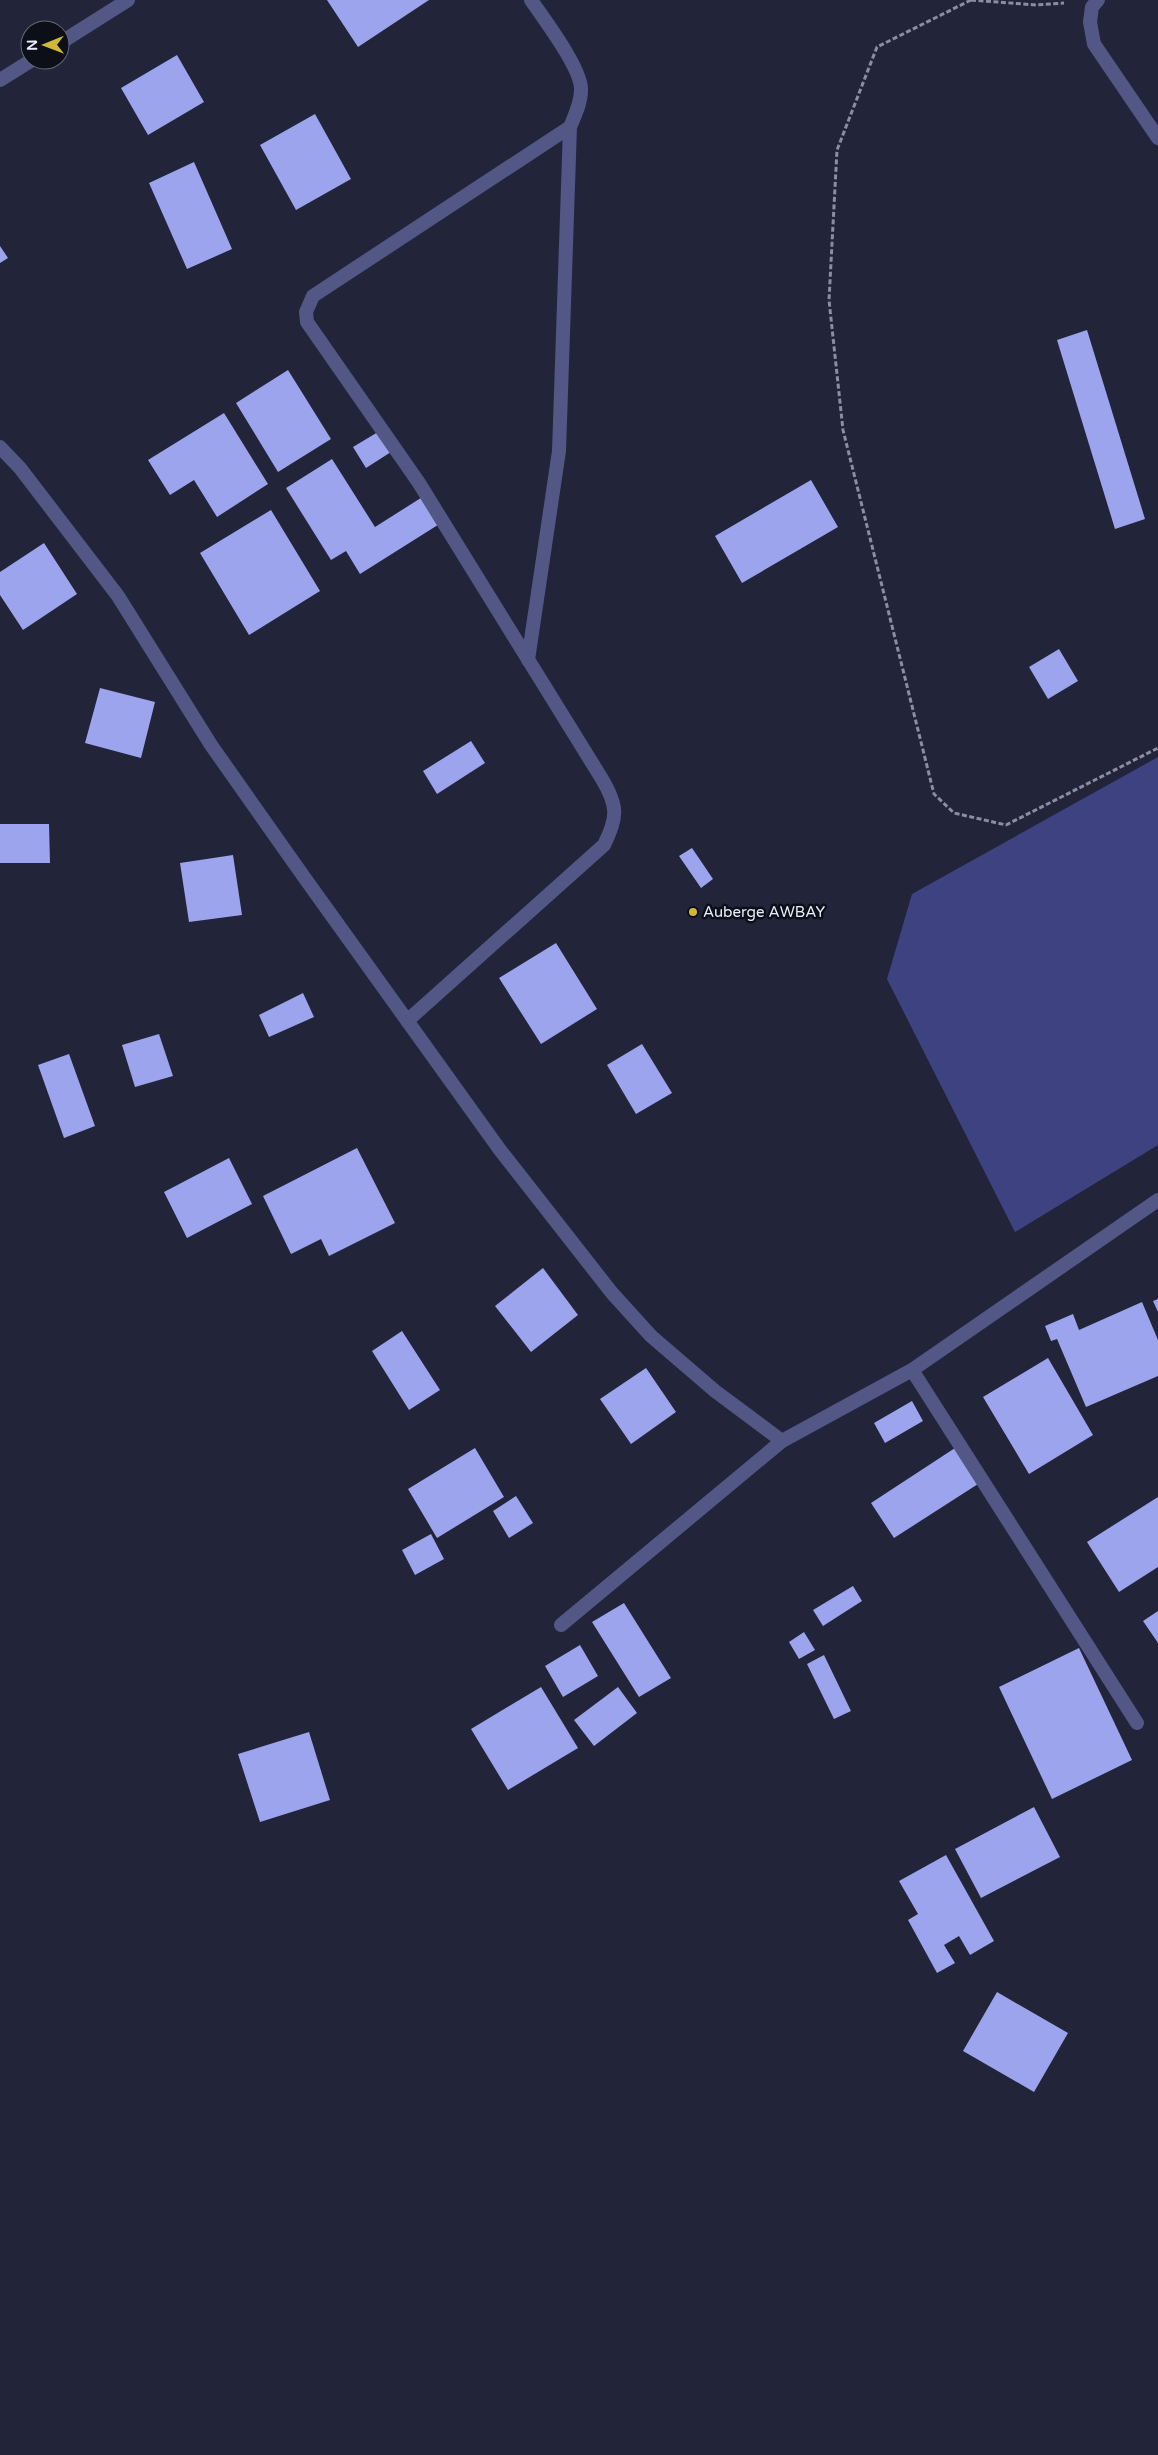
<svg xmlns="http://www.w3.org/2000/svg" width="1158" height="2455" font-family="'Varela Round',sans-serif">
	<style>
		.green { fill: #3e4281 }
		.building { fill: #9ca4ed }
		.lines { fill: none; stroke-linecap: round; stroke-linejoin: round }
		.path { stroke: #8b8da0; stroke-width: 3; stroke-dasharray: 5 2.5; stroke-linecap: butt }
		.minor { stroke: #525785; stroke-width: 14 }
		.poi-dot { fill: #cfb837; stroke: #0d0f18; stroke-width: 2 }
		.labels { text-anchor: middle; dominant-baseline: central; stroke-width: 5; stroke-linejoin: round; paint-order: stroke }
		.poi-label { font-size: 15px; fill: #eaedfc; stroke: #0d0f18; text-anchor: start }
	</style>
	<rect width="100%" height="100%" fill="#22243a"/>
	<path class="green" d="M1158,757V1145L1015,1232L887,979L912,894Z"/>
	<path class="building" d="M327,0H429L358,47Z
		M177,55L204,102L148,135L121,88Z
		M315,114L351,179L296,210L260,145Z
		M194,162L232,249L187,269L149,183Z
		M0,246L8,258L0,263Z
		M1087,330L1145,519L1115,529L1057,340Z
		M288,370L331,439L278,472L236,403Z
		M224,413L268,484L217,517L194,480L170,495L148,460Z
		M378,432L391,452L366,468L353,447Z
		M332,459L375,527L424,496L441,523L360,574L346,551L331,560L286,488Z
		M811,480L838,527L742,583L715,536Z
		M271,510L320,591L249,635L200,553Z
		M44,543L77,594L23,630L0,595V572Z
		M1059,649L1078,681L1048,699L1029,667Z
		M100,688L155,702L141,758L85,743Z
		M471,741L485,763L437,794L423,771Z
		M0,824H49L50,863H0Z
		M692,848L713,879L701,888L679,856Z
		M233,855L242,915L189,922L180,863Z
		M556,943L597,1009L541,1044L499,978Z
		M303,993L314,1017L269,1037L259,1015Z
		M159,1034L173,1076L135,1087L122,1045Z
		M642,1044L672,1093L636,1114L607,1065Z
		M69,1054L95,1126L64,1138L38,1065Z
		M357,1148L395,1223L329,1256L321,1239L291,1254L263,1196Z
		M229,1158L252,1204L187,1238L164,1192Z
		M543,1268L578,1315L531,1352L495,1306Z
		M1158,1299V1312L1153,1301Z
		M1142,1302L1158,1340V1376L1086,1407L1057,1339L1051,1341L1045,1326L1073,1314L1079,1330Z
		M402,1331L440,1390L409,1410L372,1351Z
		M1048,1358L1093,1435L1029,1474L983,1397Z
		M646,1368L676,1412L631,1444L600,1399Z
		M912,1401L923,1421L885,1443L874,1423Z
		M475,1448L504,1497L437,1538L408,1489Z
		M955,1448L978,1484L894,1538L871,1503Z
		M516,1496L533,1523L509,1538L493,1511Z
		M1158,1497V1567L1119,1592L1087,1542Z
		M431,1534L444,1559L415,1575L402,1550Z
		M853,1586L862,1601L823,1626L813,1610Z
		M624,1603L671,1678L639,1697L592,1622Z
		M1158,1611V1643L1143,1621Z
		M804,1632L815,1650L799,1659L789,1642Z
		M580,1645L598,1676L563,1697L545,1666Z
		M1079,1648L1132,1760L1052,1799L999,1687Z
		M824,1655L851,1711L834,1719L807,1664Z
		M541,1687L578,1748L508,1790L471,1729Z
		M618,1687L637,1713L594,1746L574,1720Z
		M309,1732L330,1800L260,1822L238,1754Z
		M1034,1807L1060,1857L981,1898L955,1849Z
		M946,1855L994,1941L970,1955L959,1936L944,1945L955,1963L937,1973L908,1920L918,1914L899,1881Z
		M997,1992L1068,2033L1034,2092L963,2051Z"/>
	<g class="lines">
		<path class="path" d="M971,0L877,47L837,150L829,300L843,430L934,794L954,813L1006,825L1158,748
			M971,0L1036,5L1064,3"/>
		<path class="minor" d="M1098,0L1092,7L1090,22L1094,44L1158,138
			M60,43L128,0
			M0,80L32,60
			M0,447L20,468L118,596L211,745L304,877L500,1150L612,1293L651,1336L715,1391L782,1441
			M528,660L559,451L570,127
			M407,1021L604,845C618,817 618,806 602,779L419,483L307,322L306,312L313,296L570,127C575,115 581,103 581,90C582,69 544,19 531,0
			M912,1370L1137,1723
			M561,1625L782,1441L912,1370L1158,1200"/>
	</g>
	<circle class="poi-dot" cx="693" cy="912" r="5"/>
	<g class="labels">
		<g class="poi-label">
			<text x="703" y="912">Auberge AWBAY</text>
		</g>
	</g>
	<g transform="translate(45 45) rotate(269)"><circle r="24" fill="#0d0f18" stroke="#656873"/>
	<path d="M0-4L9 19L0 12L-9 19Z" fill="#cfb837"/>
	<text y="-8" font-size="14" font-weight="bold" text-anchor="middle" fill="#eaedfc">N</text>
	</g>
</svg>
